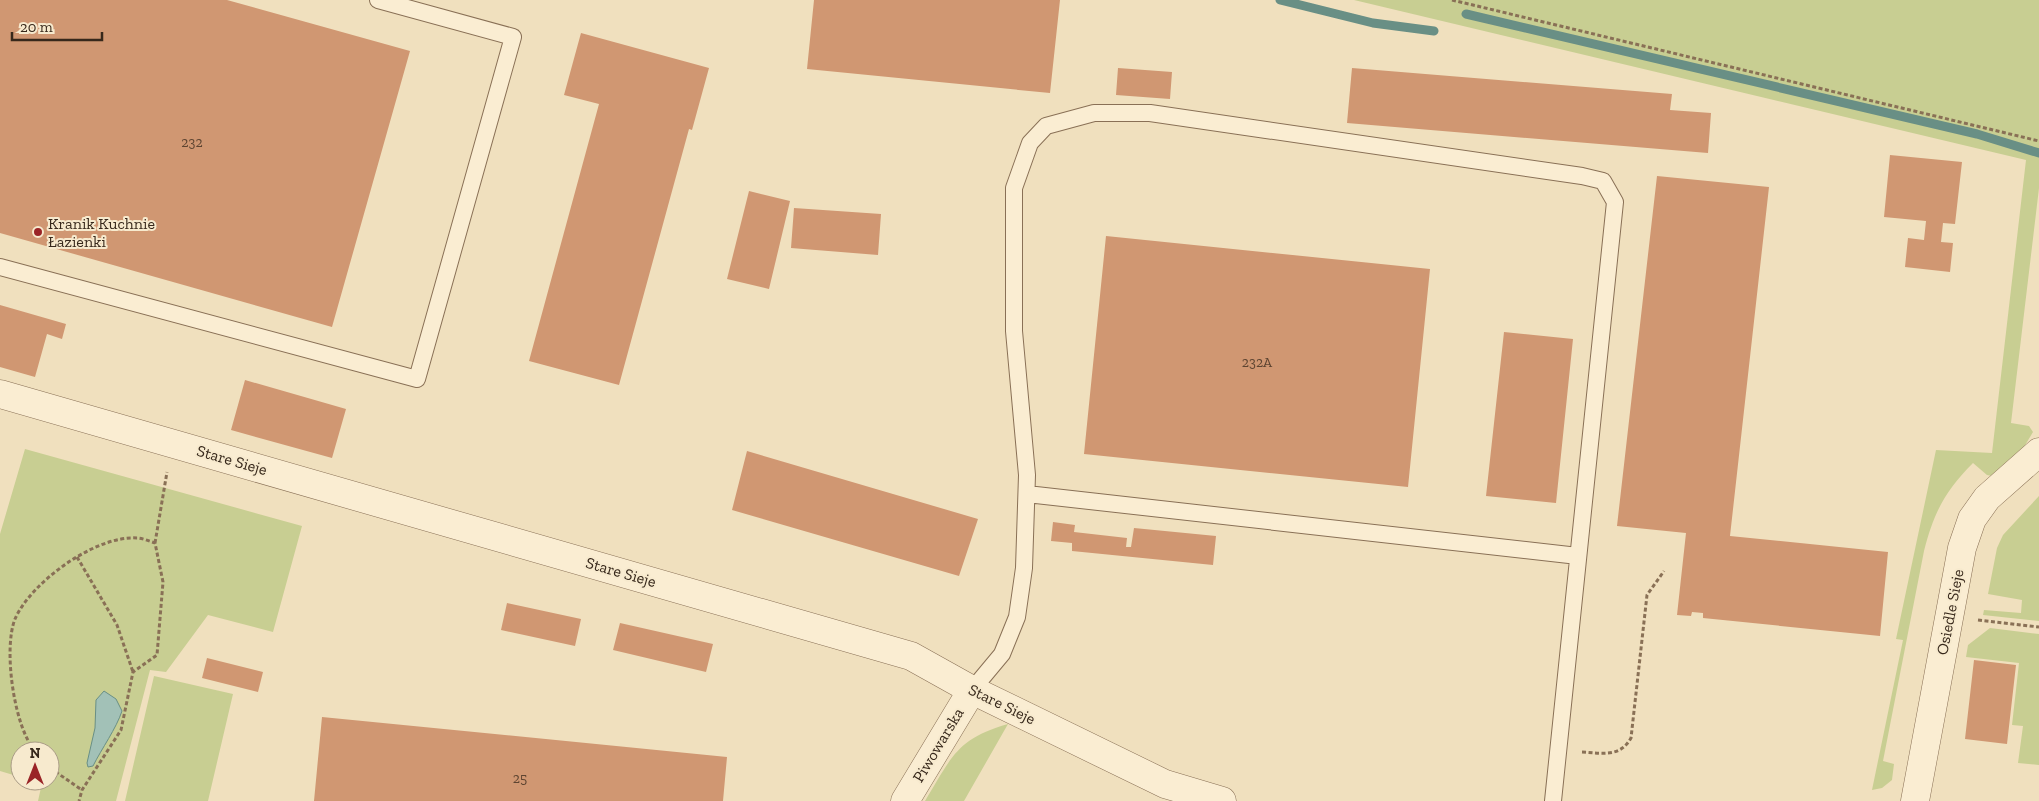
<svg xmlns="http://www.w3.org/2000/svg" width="2039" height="801" font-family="'Zilla Slab',serif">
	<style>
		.green { fill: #c8ce92 }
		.water { fill: #a2c1b7; stroke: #698f85 }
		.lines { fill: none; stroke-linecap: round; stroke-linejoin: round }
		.stream { stroke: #698f85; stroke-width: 9 }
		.building { fill: #d09772 }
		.service-casing { stroke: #897056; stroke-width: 18 }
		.minor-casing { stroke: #897056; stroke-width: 29 }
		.path { stroke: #897056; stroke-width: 3; stroke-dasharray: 4 2.5; stroke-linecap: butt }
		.service { stroke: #faedd2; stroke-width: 16 }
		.minor { stroke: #faedd2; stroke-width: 28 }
		.poi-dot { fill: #9a2427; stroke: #f7eace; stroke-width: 2 }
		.labels { text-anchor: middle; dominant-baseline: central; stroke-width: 4; stroke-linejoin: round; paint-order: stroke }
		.number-label { font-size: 14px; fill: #5d4431 }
		.poi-label { font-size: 16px; fill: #37281b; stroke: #f7eace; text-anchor: start }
		.street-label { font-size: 16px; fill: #37281b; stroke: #f7eace }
	</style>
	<rect width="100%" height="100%" fill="#f0e0be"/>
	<path class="green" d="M1354,0H2039V188L2011,423L2029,426L2033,432L2024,447L1992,476L1987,475L1973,463C1945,491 1934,512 1924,551L1883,761L1894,764L1892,780L1882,788L1872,790L1903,640L1896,639L1936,450L1992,453L2026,160Z
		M25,449L302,526L273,632L208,615L166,672L150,670L116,801H38L42,783L35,781H50V751H20V777L0,771V534Z
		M2039,496V621L1983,615L1984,610L2021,613L2022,600L1988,594L1997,548L2003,535Z
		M1990,628L2039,634V765L2018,763L2023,726L2012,725L2019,663L1966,657L1968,645Z
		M154,676L233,694L208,801H125Z
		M1008,724L964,801H925C952,757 956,739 1008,724Z"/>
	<path class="water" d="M104,691L116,699L122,711C116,729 102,748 93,766L88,767L87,763L95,728L96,700Z"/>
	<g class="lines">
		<path class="stream" d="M1280,0L1373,23L1434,31
			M1466,14L1977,134L2039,153"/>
	</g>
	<path class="building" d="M0,0H227L410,51L332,327L0,233Z
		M814,0H1060L1050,93L807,69Z
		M581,33L709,68L692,130L689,129L619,385L529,361L599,104L564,95Z
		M1118,68L1172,72L1170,99L1116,95Z
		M1352,68L1672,94L1670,110L1711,113L1708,153L1347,123Z
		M1890,155L1962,162L1955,224L1943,223L1941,242L1953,243L1950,272L1905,267L1908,238L1924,240L1926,221L1884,217Z
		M1657,176L1769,187L1730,536L1888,552L1880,636L1703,618V613L1692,612L1691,616L1677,615L1686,533L1617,526Z
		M749,191L790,201L769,289L727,279Z
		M794,208L881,214L878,255L791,248Z
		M1106,236L1430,269L1408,487L1084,454Z
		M0,305L66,324L62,339L47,334L35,377L0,367Z
		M1504,332L1573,339L1556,503L1486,496Z
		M245,380L346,409L332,458L231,430Z
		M747,451L978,519L959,576L732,510Z
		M1053,522L1075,525L1074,532L1127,538L1126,547H1131L1134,528L1216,536L1213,565L1072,551V543L1051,541Z
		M507,603L581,619L575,646L501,630Z
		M620,623L713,644L706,672L613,650Z
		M207,658L263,672L258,692L202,678Z
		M1974,660L2016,665L2007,744L1965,739Z
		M322,717L727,757L723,801H314Z"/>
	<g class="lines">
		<defs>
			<path id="service" d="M0,267L417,379L513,37L378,0
				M1027,494L1578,556
				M972,690L1002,654L1017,617L1024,568L1027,475L1014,331V188L1030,143L1046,126L1094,113H1150L1582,176L1603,181L1615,202L1553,801"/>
			<path id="minor" d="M0,394L911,656L972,690L1165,784L1222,801
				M905,801L972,690
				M1915,801L1962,548L1972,519L1987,498L2039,452"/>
		</defs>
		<use href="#service" class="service-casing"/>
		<use href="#minor" class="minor-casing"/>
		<path class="path" d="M1452,0L2039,141
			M155,543L167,472
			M77,557L117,625L133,672
			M1978,620L2039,627
			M35,751C14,727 3,649 15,619C31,582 96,535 137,538C142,538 149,541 155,543L163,582L157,655L133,672L121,730L82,790L79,801
			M1582,752C1601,753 1620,758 1631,738L1647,595L1664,571
			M50,768L82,790"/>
		<use href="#service" class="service"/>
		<use href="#minor" class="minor"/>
	</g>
	<circle class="poi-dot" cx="38" cy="232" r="5"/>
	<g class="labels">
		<g class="number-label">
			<text x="192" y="142">232</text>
			<text x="1257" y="362">232A</text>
			<text x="520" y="778">25</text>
		</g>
		<g class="poi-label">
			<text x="48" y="223">Kranik Kuchnie<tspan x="48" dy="18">Łazienki</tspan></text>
		</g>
		<g class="street-label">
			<text transform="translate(232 460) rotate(16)">Stare Sieje</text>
			<text transform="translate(621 572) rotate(16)">Stare Sieje</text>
			<text transform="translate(1950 612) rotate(-79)">Osiedle Sieje</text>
			<text transform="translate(1002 704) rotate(26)">Stare Sieje</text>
			<text transform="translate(938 745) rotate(-59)">Piwowarska</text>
		</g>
	</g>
	<g transform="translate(35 766)"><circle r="24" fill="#f7eace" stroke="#aa9c86"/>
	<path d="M0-4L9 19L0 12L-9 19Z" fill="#9a2427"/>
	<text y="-8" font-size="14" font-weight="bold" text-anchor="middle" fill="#37281b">N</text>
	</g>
	<path d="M12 32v8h90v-8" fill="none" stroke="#37281b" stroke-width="2.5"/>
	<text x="20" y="32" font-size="15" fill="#37281b" stroke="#f7eace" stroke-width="4" paint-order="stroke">20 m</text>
</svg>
